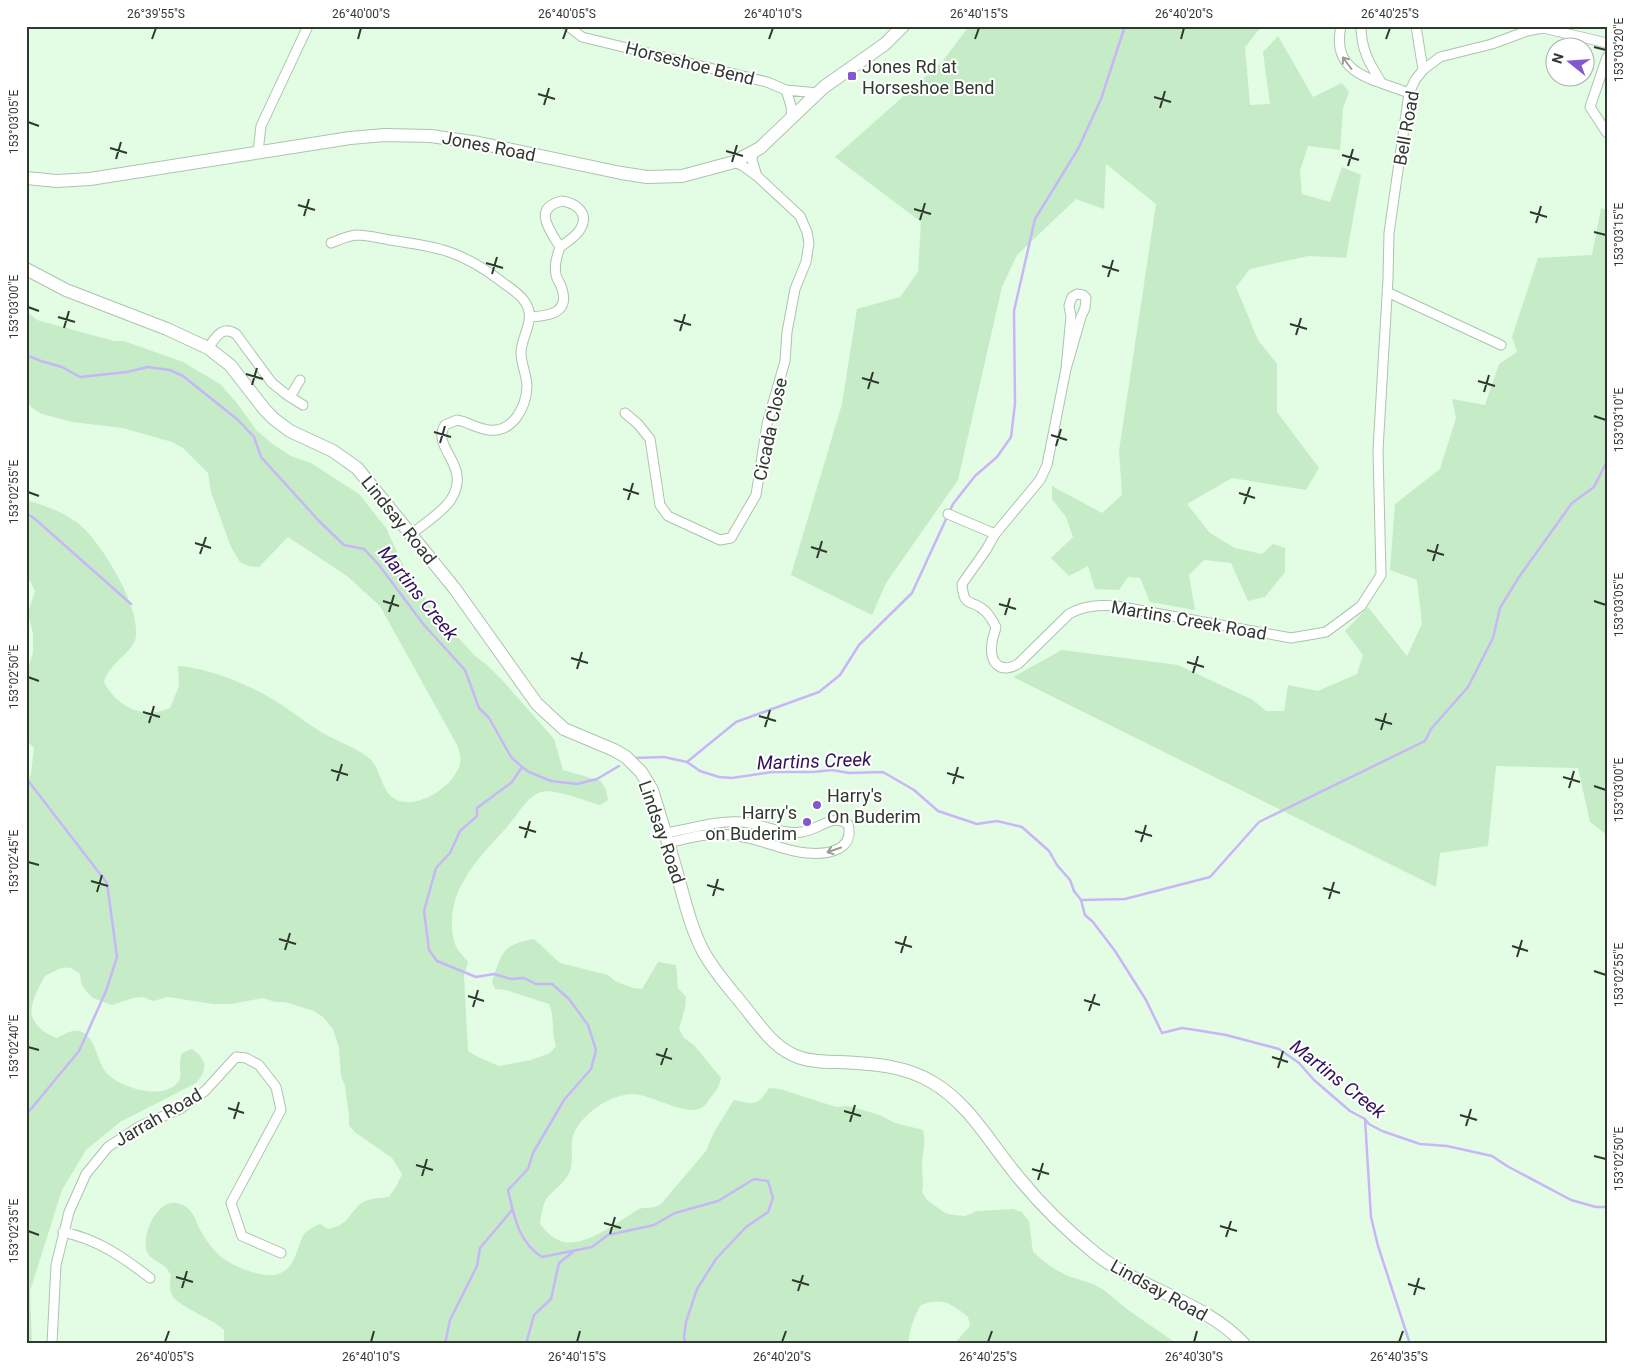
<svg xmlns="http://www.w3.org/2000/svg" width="1633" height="1370" font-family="Roboto,sans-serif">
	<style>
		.green { fill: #c5ecc6 }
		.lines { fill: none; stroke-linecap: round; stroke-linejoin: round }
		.stream { stroke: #c9b6f8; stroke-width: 2.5 }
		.street-casing { stroke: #acc4ad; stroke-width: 11 }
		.secondary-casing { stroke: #acc4ad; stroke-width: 14 }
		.street { stroke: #fff; stroke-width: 9 }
		.secondary { stroke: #fff; stroke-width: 12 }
		.oneway { stroke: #989c98 }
		.ticks { fill: none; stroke: #303930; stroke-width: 2 }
		.poi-dot { fill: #8456d0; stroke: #fff; stroke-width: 2 }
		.labels { text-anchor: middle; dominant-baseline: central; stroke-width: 4; stroke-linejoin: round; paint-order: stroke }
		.street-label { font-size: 18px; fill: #303930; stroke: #fff }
		.poi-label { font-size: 18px; fill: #303930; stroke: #fff; text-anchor: start }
		.water-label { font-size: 19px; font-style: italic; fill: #33135d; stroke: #fff }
		.neatline { fill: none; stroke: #303930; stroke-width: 2 }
		.ticks-label { font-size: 12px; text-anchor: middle; fill: #303930 }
	</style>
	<rect width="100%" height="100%" fill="#e3fce4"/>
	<path class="green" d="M969,26H1262L1245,47L1250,105L1270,104L1263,52L1278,36L1313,97L1342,83L1349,92L1343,108L1340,150L1308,146L1300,171L1302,194L1330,202L1342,167L1361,175L1346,258L1308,256L1250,269L1236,287L1258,340L1277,364V412L1319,468L1306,490L1232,478L1187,504L1210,533L1235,548L1262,554L1273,544L1285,548V572L1265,597L1248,601L1231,563L1204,560L1189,575L1195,610L1150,602L1140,578L1128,577L1119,590L1095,589L1088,566L1069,576L1051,558L1073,537L1066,517L1052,499V486L1102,513L1122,495L1119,451L1156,204L1106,164L1104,209L1076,199L1017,255L1002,287L958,480L886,583L872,615L791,575L842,404L857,309L900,297L918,272L921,222L835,157L942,62Z
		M1601,208L1607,210V835L1590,822L1578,768L1496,766L1488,846L1440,853L1436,887L1013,677L1062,650L1178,665L1253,700L1266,711H1284L1288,685L1318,691L1357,674L1363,655L1345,631L1368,607L1407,656L1422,624L1417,580L1390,570L1395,504L1440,469L1456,418L1452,399L1485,405L1499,364L1517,352L1512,337L1538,258L1592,255Z
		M26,311L37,320L114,341H124L183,362L220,384L236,402L257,431L274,445L291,456L311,463L359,494L386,528L405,569L434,611L475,656L487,665L503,681L554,739L563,770L601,781L606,790L608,800L600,805C585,801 555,788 541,792C528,796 519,812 512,821C487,851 453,879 452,921C452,928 452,936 455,944C457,950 464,957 468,962L464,975L468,1051L478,1057L499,1066L531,1060L550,1053L556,1046C551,1032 555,1018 549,1004L506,990L495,989L492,982C502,953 501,945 534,939L560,963L608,975L615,981L633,988L642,989L658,962L676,965L678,988L686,997L685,1008L679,1029L684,1038L694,1045L721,1078C719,1087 716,1091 710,1098C708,1101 706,1105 703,1107C688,1118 651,1094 633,1094C610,1095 588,1110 576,1129C567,1143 576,1158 569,1173C564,1184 554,1189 547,1198C542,1205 541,1216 540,1224C546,1231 552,1238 561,1241C580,1248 607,1229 622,1220C627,1217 633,1212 639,1209C647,1206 650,1210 661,1204L706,1151L714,1132L734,1100C754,1104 757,1107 769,1088L780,1089L836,1107L848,1106L880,1115L895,1123L923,1130C926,1142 923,1151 922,1163C922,1173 924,1182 922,1192L927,1200L945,1213L954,1215L965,1216L977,1211L1013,1209L1022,1212L1029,1221L1033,1252L1051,1267L1068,1276L1093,1284L1104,1290L1128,1310L1173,1341L1181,1344H954L970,1326L968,1317C951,1303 942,1297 921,1305C913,1317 910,1330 908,1344H224V1330C212,1318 178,1307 172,1295C169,1289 170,1282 171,1275C169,1272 167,1268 164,1266C160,1262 152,1260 149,1255C138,1242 156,1195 180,1204C195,1209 195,1222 202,1233C205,1240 218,1255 224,1259C235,1267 261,1277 274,1275C295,1271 295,1253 302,1238C305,1231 313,1227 320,1224L328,1229C351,1224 347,1214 362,1203C370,1198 380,1198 389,1197L397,1185L402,1174L392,1158L356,1133L349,1126V1116L345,1086L341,1076L339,1048L333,1029L323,1017L314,1011L285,1002H275L263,998L231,1004H213L168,997L153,1001L143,997L133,998L112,1005L93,998L85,990L81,983L80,974C66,962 59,969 45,976C40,985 34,996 32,1006C28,1021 44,1034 57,1038C65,1034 73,1028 82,1032C95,1037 97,1060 105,1071C117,1087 163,1102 178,1082C183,1076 179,1071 180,1064C180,1060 181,1056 182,1053L192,1049C207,1059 208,1070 196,1083L120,1122L86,1150L62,1190L30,1291L32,1344H26V788L31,774L34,748L26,740V674L33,653V634L28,613L35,591L26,573V500C44,505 60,511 75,521C100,538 140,606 136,636C134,653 110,661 104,682C117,707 143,720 170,708L179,686L178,666C205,667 250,685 274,700C290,710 305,722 321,732C334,740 362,750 371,760C382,772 381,793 397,800C418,809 451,788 459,767C462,760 460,753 457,745L380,606L347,576L288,537L259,567L249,566L240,562L231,547L211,492L208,473L183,448L172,442L123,428L72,422L42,414L32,408L26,400Z"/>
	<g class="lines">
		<path class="stream" d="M26,355L41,361L62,367L80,377L127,372L148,367L170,370L183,376L238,420L254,437L261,457L319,521L344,545L364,549L379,565L424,625L465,670L479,708L489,718L511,757L522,767L529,772L551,781L577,784L597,779L619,766
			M26,513L35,519L131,604
			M634,758L664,757L687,762L700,771L719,777L732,778L772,772H813L832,770L849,773L883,772L914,790L938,811L977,824L997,821L1022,827L1049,851L1057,865L1070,880L1074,891L1081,900L1085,915L1093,922L1115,951L1146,1000L1162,1033L1182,1028L1202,1031L1226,1035L1279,1049L1299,1063L1314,1080L1350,1111L1365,1119L1369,1124L1382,1131L1420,1144L1447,1146L1492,1156L1507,1166L1571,1200L1596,1207H1607
			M687,762L736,722L819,692L840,675L859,645L912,593L953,504L975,476L997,457L1011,437L1015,404L1014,311L1035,219L1078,149L1101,99L1125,26
			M522,767L512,782L477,808V816L460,831L450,853L436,868L424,911L429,950L437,961L476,977L494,974L511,979L524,978L536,984H552L569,999L588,1025L596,1050L591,1069L564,1100L533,1153L528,1169L508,1190C514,1216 518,1242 542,1257L592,1247L608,1235L654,1225L675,1213L718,1201L754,1179L768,1181L773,1198L768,1212L746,1227L716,1259L697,1289L686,1322L684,1338L686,1344
			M26,778L107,883L117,957L106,991L79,1051L26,1115
			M1082,900L1125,899L1210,877L1259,822L1425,741L1431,729L1468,687L1493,638L1500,608L1519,577L1572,503L1594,487L1607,461
			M1365,1119L1371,1217L1378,1246L1410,1344
			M445,1344L450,1320L477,1266L480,1248L513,1209
			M526,1344L534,1315L551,1299L559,1263L573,1252"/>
		<defs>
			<path id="street" d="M568,26L582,37L767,82L786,90L818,93
				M1341,26C1330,75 1374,79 1409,93
				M1361,26C1361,49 1369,63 1381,82
				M1416,26L1423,70
				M1607,57L1590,107L1607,133
				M786,90L791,106L792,119
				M258,152L261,126L308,26
				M753,152L752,160L757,176
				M562,201C576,203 589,213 581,228C577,236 567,242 560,247C551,232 531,208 562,201Z
				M331,243C339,240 347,236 356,235C367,235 379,238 390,240C439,247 462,251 502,282C510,288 519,293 525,302C537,320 521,335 521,353C521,364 527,375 527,387C526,407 513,433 489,430C478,429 468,422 457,420L445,425C430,449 474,465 450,501C440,514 424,524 411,534
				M1387,292L1501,345
				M530,317C547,316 570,314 562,289C561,284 557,280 556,275C554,265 557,256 560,247
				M208,348C216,337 222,325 236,334L272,383L287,395L303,405
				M1066,369L1081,317L1085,308L1086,298L1083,295L1077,294L1072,297L1069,306L1071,316L1066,369L1047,465L1040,480L995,534L986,550L962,584C964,610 972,598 985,611C990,615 993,622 996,627C995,633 992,638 992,643C989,663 1000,674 1018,664L1069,614C1085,605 1099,605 1117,606L1291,638L1326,632L1361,606L1381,575L1378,450L1388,279L1389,233L1409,93L1415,80L1423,70L1440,57L1492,44L1527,31L1543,28L1607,43
				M290,397L300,380
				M625,413L638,424L650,439L660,505L668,516L720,540L731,538L756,495L767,424L785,361L787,332L795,289L806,262L809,243L807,232L800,216L757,176L743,166L734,162
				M948,514L995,534
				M666,833C691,829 716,820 742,822C762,824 782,835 802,832C819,830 832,813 848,824C855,850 828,855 807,853C787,852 768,842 748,838C740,836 730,835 721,834C704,833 685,839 668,843
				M63,1232C97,1239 123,1257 150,1278
				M52,1344L56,1265L69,1212L86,1174L108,1147L140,1126L180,1109L205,1091L236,1057L246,1058L259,1065L276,1087L281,1110L231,1203L242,1236L281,1253"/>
			<path id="secondary" d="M26,178L57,181L90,179L350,138L385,135L431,136L479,143L621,173L647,177L682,176L734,162L760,148L824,87L885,44L903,26
				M26,269L66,290L167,329L208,348L230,365L265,410L274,419L290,431L333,451L357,468L455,589L537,704L564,729L614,750L626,757L641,772L652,790C661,819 670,848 678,877C685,902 691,928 703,951C715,973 732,991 747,1010C763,1030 776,1050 801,1058C814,1062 827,1062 840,1062C872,1064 904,1065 932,1082C970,1104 991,1145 1019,1178C1040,1204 1070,1233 1096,1254C1141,1290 1204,1301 1244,1344"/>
		</defs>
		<use href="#street" class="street-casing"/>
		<use href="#secondary" class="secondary-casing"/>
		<use href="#street" class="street"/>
		<use href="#secondary" class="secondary"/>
	</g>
	<defs><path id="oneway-shaft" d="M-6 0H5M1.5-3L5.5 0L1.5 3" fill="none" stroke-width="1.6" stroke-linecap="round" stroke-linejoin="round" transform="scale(1.25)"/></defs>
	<g class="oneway">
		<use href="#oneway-shaft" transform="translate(1347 63) rotate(-127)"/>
		<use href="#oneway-shaft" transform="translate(834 850) rotate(161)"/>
	</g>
	<path class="ticks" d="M152,39L156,28M358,39L361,28M563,39L567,28M769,39L773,28M975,39L979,28M1181,39L1184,28M1386,39L1390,28M1594,47L1606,50M538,94L555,99M1154,97L1171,102M544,105L549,88M1160,108L1165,91M28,122L39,126M110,148L127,153M726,151L743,156M1342,155L1359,160M116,159L121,142M732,162L737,145M1348,166L1353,149M298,205L315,210M914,209L931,214M1530,212L1547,217M304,216L309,199M920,220L925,203M1536,223L1541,206M1594,232L1606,235M486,263L503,268M1102,266L1119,271M492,274L497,257M1108,277L1113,260M28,307L39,311M58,317L75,322M674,320L691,325M1290,324L1307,329M64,328L69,311M680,331L685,314M1296,335L1301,318M246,374L263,379M862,378L879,383M1478,381L1495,386M252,385L257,368M868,389L873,372M1484,392L1489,375M1594,416L1606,420M434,432L451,437M1051,435L1067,440M440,443L445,426M1056,446L1061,429M623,489L639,494M28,492L39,496M1239,493L1255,498M628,500L633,483M1244,504L1250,487M195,543L211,548M811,547L827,552M1427,550L1444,555M200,554L206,537M817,558L822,541M1433,561L1438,544M383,601L399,606M1594,601L1606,605M999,604L1016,609M389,612L394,595M1005,615L1010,598M571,658L588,663M1187,662L1204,667M577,669L582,652M1193,673L1198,656M28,677L39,681M143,712L160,717M759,716L776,721M1375,719L1392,724M149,723L154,706M765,727L770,710M1381,730L1386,713M331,770L348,775M947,773L964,778M1563,777L1580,782M337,781L342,764M953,784L958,767M1594,786L1606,790M1569,788L1574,771M519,827L536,832M1135,831L1152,836M525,838L530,821M1141,842L1146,825M28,862L39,865M91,881L108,886M707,885L724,890M1323,888L1340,893M97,892L102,875M713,896L718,879M1329,899L1334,882M279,939L296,944M895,942L912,947M1512,946L1528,951M285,950L290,933M901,953L906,936M1517,957L1522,940M1594,971L1606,975M468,996L484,1001M1084,1000L1100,1005M473,1007L478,990M1089,1011L1095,994M28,1047L39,1050M656,1054L672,1059M1272,1057L1288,1062M661,1065L667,1048M1278,1068L1283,1051M228,1108L244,1113M844,1111L861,1116M1460,1115L1477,1120M234,1119L239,1102M850,1122L855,1105M1466,1126L1471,1109M1594,1156L1606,1159M416,1165L433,1170M1032,1169L1049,1174M422,1176L427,1159M1038,1180L1043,1163M604,1223L621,1228M1220,1226L1237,1231M28,1231L39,1235M610,1234L615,1217M1226,1237L1231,1221M176,1277L193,1282M792,1280L809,1285M1408,1284L1425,1289M182,1288L187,1271M798,1291L803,1275M1414,1295L1419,1278M165,1342L169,1331M371,1342L374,1331M577,1342L580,1331M782,1342L786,1331M988,1342L992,1331M1194,1342L1197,1331M1399,1342L1403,1331"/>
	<g class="poi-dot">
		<rect x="847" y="71" width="10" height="10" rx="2.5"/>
		<circle cx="817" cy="805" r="5"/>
		<circle cx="807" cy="822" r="5"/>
	</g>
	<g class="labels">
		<g class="street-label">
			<text transform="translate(690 63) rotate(14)">Horseshoe Bend</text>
			<text transform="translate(1406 128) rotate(-80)">Bell Road</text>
			<text transform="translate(489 146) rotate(11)">Jones Road</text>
			<text transform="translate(770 429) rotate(-78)">Cicada Close</text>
			<text transform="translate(399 520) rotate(51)">Lindsay Road</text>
			<text transform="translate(1189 620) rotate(10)">Martins Creek Road</text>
			<text transform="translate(662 832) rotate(71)">Lindsay Road</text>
			<text transform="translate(158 1117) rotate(-30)">Jarrah Road</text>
			<text transform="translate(1159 1290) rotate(29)">Lindsay Road</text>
		</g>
		<g class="poi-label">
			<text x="862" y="66">Jones Rd at<tspan x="862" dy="21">Horseshoe Bend</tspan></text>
			<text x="827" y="795">Harry's<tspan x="827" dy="21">On Buderim</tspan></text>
			<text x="797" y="812" text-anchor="end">Harry's<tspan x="797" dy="21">on Buderim</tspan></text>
		</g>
		<g class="water-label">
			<text transform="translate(418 593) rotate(51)">Martins Creek</text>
			<text transform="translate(814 761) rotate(-2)">Martins Creek</text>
			<text transform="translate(1338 1079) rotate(38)">Martins Creek</text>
		</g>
	</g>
	<rect width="1633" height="1370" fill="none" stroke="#ffffff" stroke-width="55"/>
	<g transform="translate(1570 62) rotate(287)"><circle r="24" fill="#ffffff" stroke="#acb0ac"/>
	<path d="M0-4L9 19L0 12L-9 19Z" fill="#8456d0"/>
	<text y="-8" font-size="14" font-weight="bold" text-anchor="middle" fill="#303930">N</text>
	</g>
	<rect x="28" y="28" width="1578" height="1314" class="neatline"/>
	<g class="ticks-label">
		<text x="156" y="18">26°39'55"S</text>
		<text x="361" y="18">26°40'00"S</text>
		<text x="567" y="18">26°40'05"S</text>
		<text x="773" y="18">26°40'10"S</text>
		<text x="979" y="18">26°40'15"S</text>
		<text x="1184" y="18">26°40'20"S</text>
		<text x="1390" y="18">26°40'25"S</text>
		<text transform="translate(1619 50) rotate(-90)" y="4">153°03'20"E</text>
		<text transform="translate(14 122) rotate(-90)" y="4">153°03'05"E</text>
		<text transform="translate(1619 235) rotate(-90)" y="4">153°03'15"E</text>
		<text transform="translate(14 307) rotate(-90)" y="4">153°03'00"E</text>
		<text transform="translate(1619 420) rotate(-90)" y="4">153°03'10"E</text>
		<text transform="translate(14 492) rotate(-90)" y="4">153°02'55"E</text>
		<text transform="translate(1619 605) rotate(-90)" y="4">153°03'05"E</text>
		<text transform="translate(14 677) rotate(-90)" y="4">153°02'50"E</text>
		<text transform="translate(1619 790) rotate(-90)" y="4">153°03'00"E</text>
		<text transform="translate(14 862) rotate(-90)" y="4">153°02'45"E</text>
		<text transform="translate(1619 975) rotate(-90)" y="4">153°02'55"E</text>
		<text transform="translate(14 1047) rotate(-90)" y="4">153°02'40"E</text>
		<text transform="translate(1619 1159) rotate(-90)" y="4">153°02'50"E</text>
		<text transform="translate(14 1231) rotate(-90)" y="4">153°02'35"E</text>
		<text x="165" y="1361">26°40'05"S</text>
		<text x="371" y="1361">26°40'10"S</text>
		<text x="577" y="1361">26°40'15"S</text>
		<text x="782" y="1361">26°40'20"S</text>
		<text x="988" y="1361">26°40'25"S</text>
		<text x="1194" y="1361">26°40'30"S</text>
		<text x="1399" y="1361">26°40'35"S</text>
	</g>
</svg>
